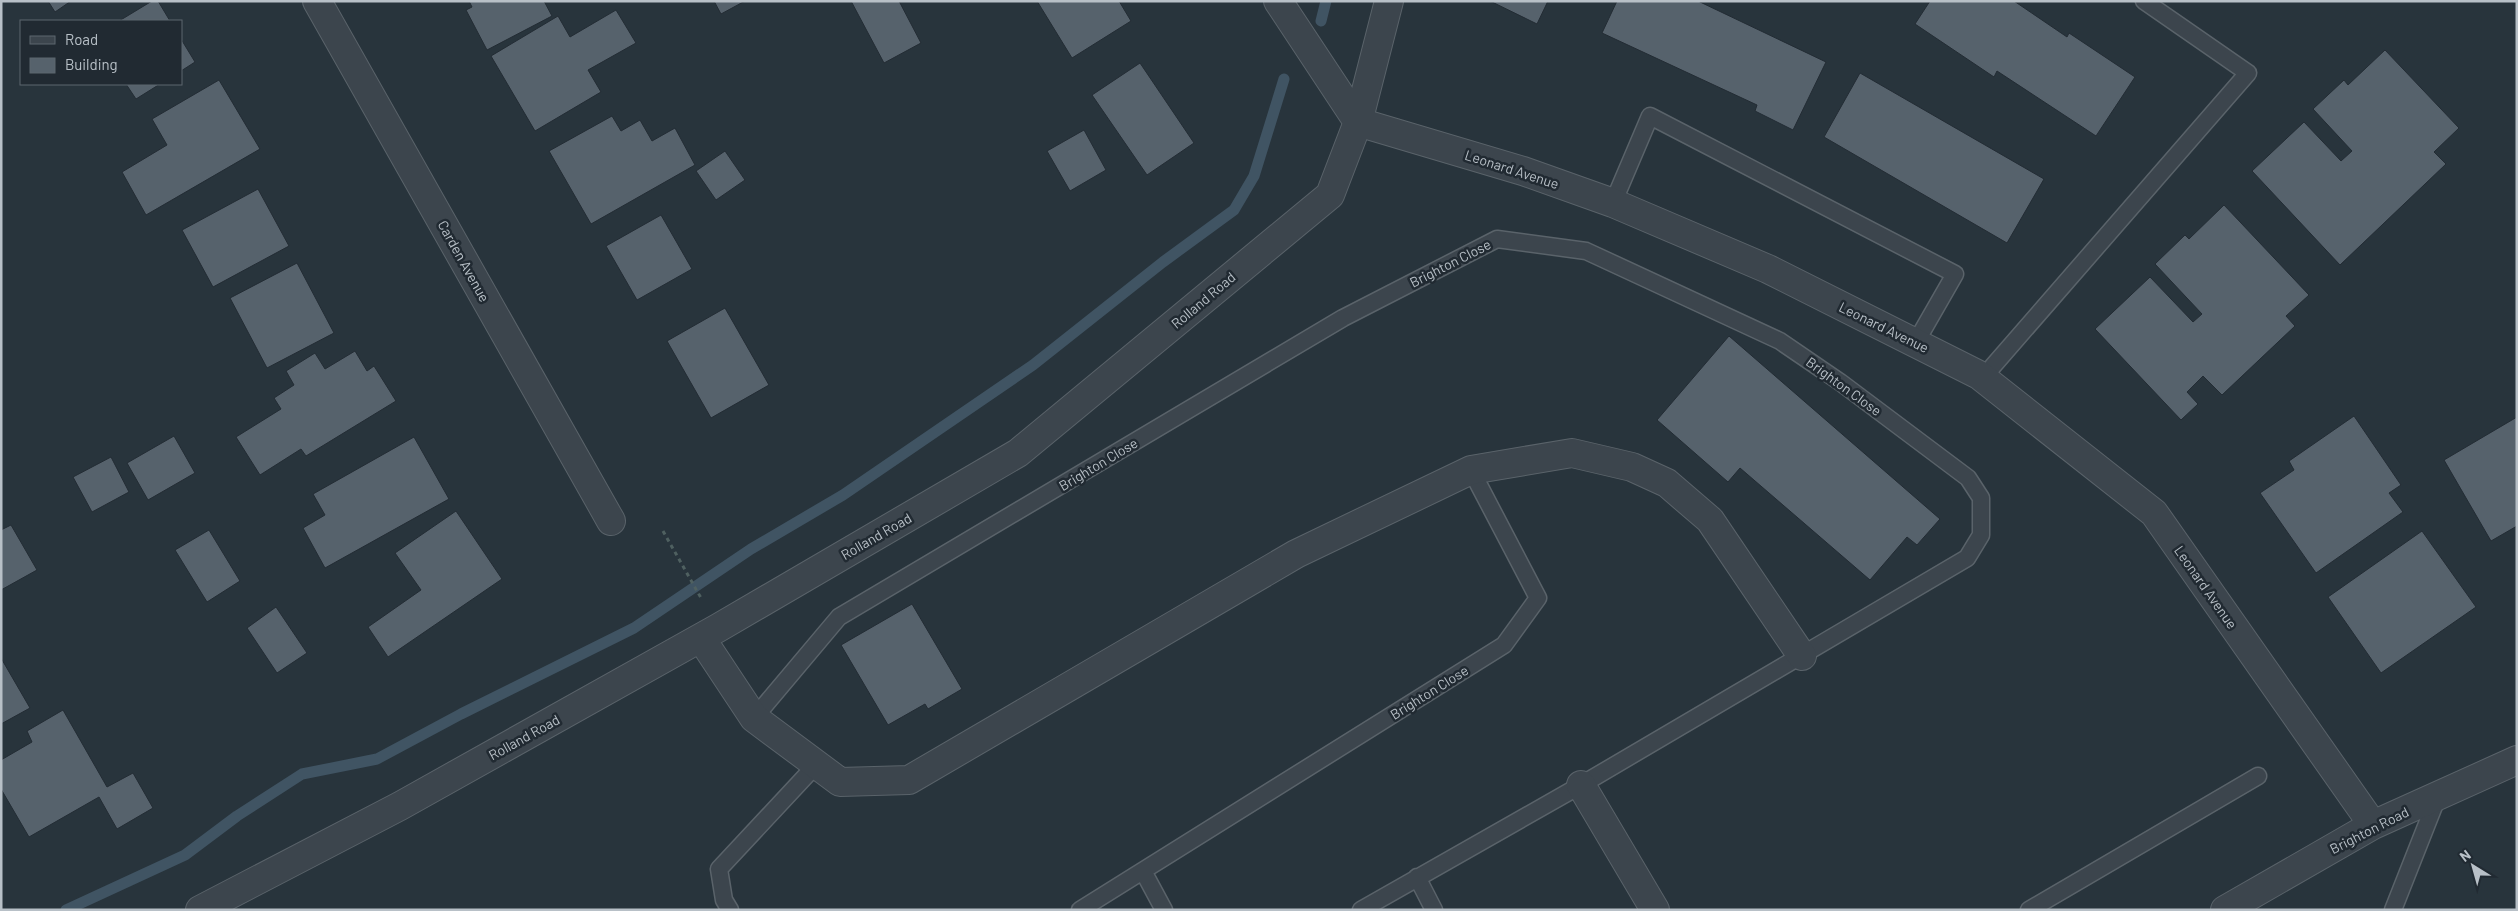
<svg xmlns="http://www.w3.org/2000/svg" width="2518" height="911" font-family="Barlow,sans-serif">
	<style>
		.lines { fill: none; stroke-linecap: round; stroke-linejoin: round }
		.stream { stroke: #405463; stroke-width: 11 }
		.building { fill: #56626c; stroke: #232c34 }
		.lane-casing { stroke: #5a636a; stroke-width: 19 }
		.street-casing { stroke: #5a636a; stroke-width: 30 }
		.path { stroke: #4f6060; stroke-width: 3; stroke-dasharray: 4 4; stroke-linecap: butt }
		.lane { stroke: #3c454d; stroke-width: 16 }
		.street { stroke: #3c454d; stroke-width: 28 }
		.labels { text-anchor: middle; dominant-baseline: central; stroke-width: 5; stroke-linejoin: round; paint-order: stroke }
		.street-label { font-size: 14px; fill: #b8c0c7; stroke: #212a32 }
	</style>
	<rect width="100%" height="100%" fill="#28343c"/>
	<g class="lines">
		<path class="stream" d="M1321,21L1326,1
			M66,910L185,855L237,816L302,774L377,759L461,714L634,628L751,549L843,495L1033,365L1163,262L1234,210L1254,176L1284,79"/>
	</g>
	<path class="building" d="M48,1H71L55,12Z
		M152,1H158L170,21H119Z
		M469,1H544L552,16L487,50L466,10L472,7Z
		M714,1H745L721,14Z
		M851,1H899L921,43L884,63Z
		M1037,1H1119L1131,21L1072,58Z
		M1490,1H1548L1537,24Z
		M1617,1H1698L1826,62L1793,130L1755,111L1757,105L1602,33Z
		M1930,1H2014L2067,37L2069,33L2135,77L2096,136L1997,71L1994,77L1915,24Z
		M616,10L636,43L588,70L601,92L535,131L491,56L558,16L570,37Z
		M181,39L195,62L181,71Z
		M2385,50L2459,128L2434,152L2446,164L2340,265L2252,171L2304,122L2341,161L2352,151L2313,109L2344,80L2348,85Z
		M1140,63L1194,143L1147,175L1092,95Z
		M1860,73L2044,179L2007,243L1824,137Z
		M219,80L260,149L146,215L122,172L167,145L152,119Z
		M126,84H160L136,99Z
		M612,116L621,131L640,120L652,141L675,128L695,165L591,224L549,151Z
		M1084,130L1106,170L1070,191L1047,151Z
		M725,151L745,180L716,200L696,171Z
		M258,189L289,246L213,287L182,230Z
		M2224,205L2309,295L2286,316L2295,326L2222,395L2203,376L2187,392L2198,404L2181,420L2095,329L2150,277L2193,322L2202,314L2155,264L2185,235L2189,239Z
		M661,215L692,269L637,300L606,246Z
		M297,263L334,333L267,368L230,298Z
		M725,308L769,385L711,418L667,341Z
		M1729,336L1940,519L1917,545L1907,537L1870,580L1740,468L1728,482L1657,420Z
		M355,351L367,371L374,366L396,401L306,456L301,449L260,475L236,437L281,409L274,398L294,385L286,371L315,353L325,369Z
		M2354,416L2401,485L2389,493L2403,512L2316,573L2260,493L2294,470L2289,461Z
		M2517,417V526L2491,541L2444,460Z
		M174,436L195,473L148,500L127,463Z
		M414,437L449,499L325,568L303,528L325,515L313,494Z
		M111,457L129,492L92,512L73,477Z
		M456,511L502,579L388,657L368,627L421,590L395,553Z
		M11,525L37,570L1,590V530Z
		M209,530L240,581L207,602L175,550Z
		M2422,531L2476,607L2381,673L2328,597Z
		M912,604L962,689L928,709L925,704L888,725L841,645Z
		M276,607L307,653L277,673L247,628Z
		M1,658L30,708L1,724Z
		M63,710L107,787L133,773L153,808L117,829L99,797L29,837L1,789V760L32,742L27,731Z"/>
	<g class="lines">
		<defs>
			<path id="lane" d="M1613,203L1650,116L1955,274L1916,342
				M1984,379L1993,366L2248,73L2144,1
				M754,718L839,617L1343,318L1497,239L1586,251L1780,341L1840,382L1968,478L1981,498V535L1967,558L1581,785L1361,910
				M1143,871L1164,910
				M1417,877L1434,910
				M730,910L724,900L719,869L816,765
				M1080,910L1504,645L1538,598L1471,470
				M2029,910L2258,776
				M2393,910L2438,796"/>
			<path id="street" d="M317,1L611,521
				M1278,1L1358,122L1523,171L1613,203L1768,269L1979,375L2154,513L2373,825
				M701,638L754,718L840,782L909,780L1296,554L1471,470L1572,453L1632,467L1667,483L1710,520L1802,656
				M1581,785L1655,910
				M200,910L400,806L718,628L1018,453L1330,195L1358,122L1389,1
				M2225,910L2373,825L2517,760"/>
		</defs>
		<use href="#lane" class="lane-casing"/>
		<use href="#street" class="street-casing"/>
		<path class="path" d="M663,531L701,598"/>
		<use href="#lane" class="lane"/>
		<use href="#street" class="street"/>
	</g>
	<g class="labels">
		<g class="street-label">
			<text transform="translate(1512 169) rotate(18)">Leonard Avenue</text>
			<text transform="translate(464 261) rotate(61)">Carden Avenue</text>
			<text transform="translate(1450 263) rotate(-27)">Brighton Close</text>
			<text transform="translate(1203 300) rotate(-40)">Rolland Road</text>
			<text transform="translate(1884 327) rotate(26)">Leonard Avenue</text>
			<text transform="translate(1844 386) rotate(36)">Brighton Close</text>
			<text transform="translate(1098 464) rotate(-31)">Brighton Close</text>
			<text transform="translate(876 536) rotate(-30)">Rolland Road</text>
			<text transform="translate(2206 587) rotate(55)">Leonard Avenue</text>
			<text transform="translate(1429 692) rotate(-32)">Brighton Close</text>
			<text transform="translate(524 737) rotate(-29)">Rolland Road</text>
			<text transform="translate(2369 830) rotate(-27)">Brighton Road</text>
		</g>
	</g>
	<rect width="2518" height="911" fill="none" stroke="#b8c0c7" stroke-width="5"/>
	<rect x="20" y="20" width="162" height="65" fill="#212a32" stroke="#5d666e"/>
	<rect x="30" y="36" width="25" height="8" fill="#3c454d" stroke="#5d666e"/>
	<text x="65" y="45" font-size="15" fill="#b8c0c7">Road</text>
	<rect x="30" y="58" width="25" height="15" fill="#56626c" stroke="#5d666e"/>
	<text x="65" y="70" font-size="15" fill="#b8c0c7">Building</text>
	<g transform="translate(2473 866) rotate(323)" stroke="#212a32" stroke-width="4" paint-order="stroke">
	<path d="M0-4L9 19L0 12L-9 19Z" fill="#b8c0c7"/>
	<text y="-8" font-size="14" font-weight="bold" text-anchor="middle" fill="#b8c0c7">N</text>
	</g>
</svg>
